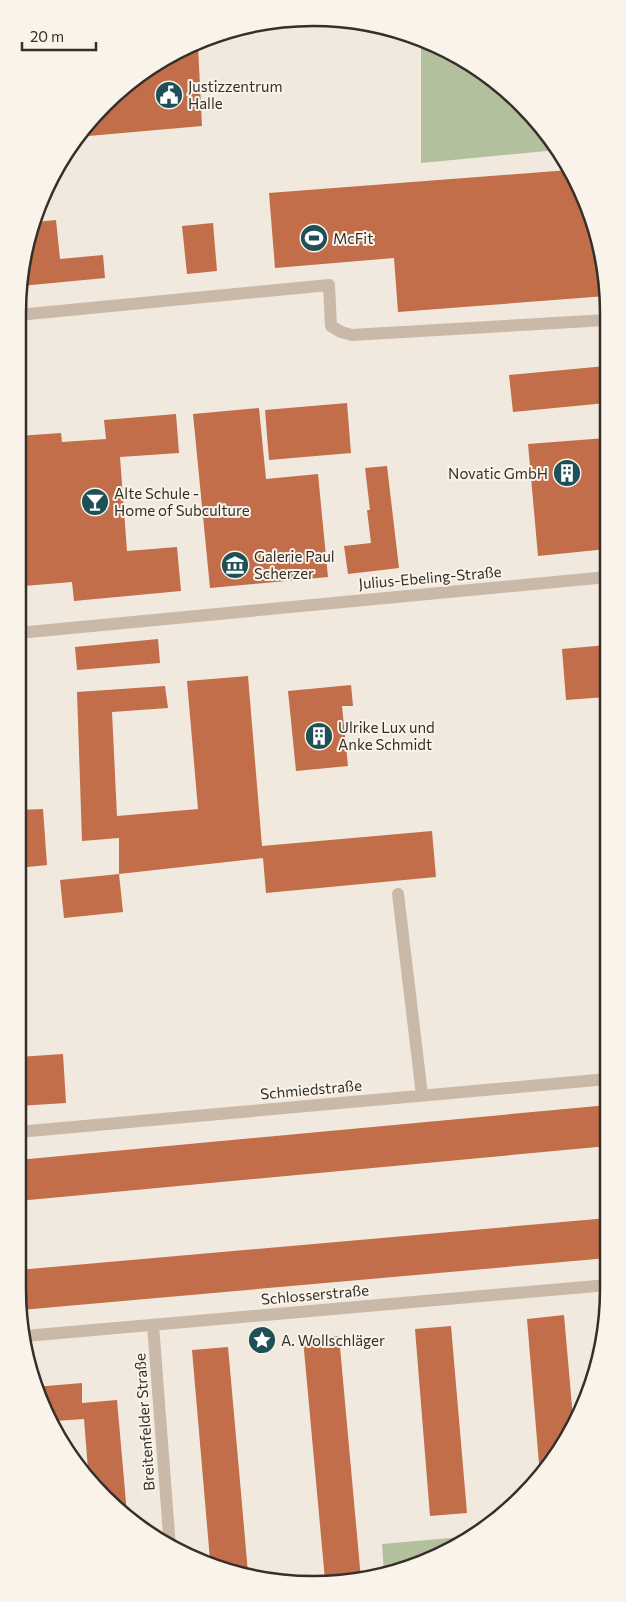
<svg xmlns="http://www.w3.org/2000/svg" width="626" height="1602" font-family="Commissioner,sans-serif">
	<style>
		.green { fill: #b2c09d }
		.building { fill: #c26e4a }
		.lines { fill: none; stroke-linecap: round; stroke-linejoin: round }
		.minor { stroke: #c9b9a9; stroke-width: 12 }
		.labels { text-anchor: middle; dominant-baseline: central; stroke-width: 4; stroke-linejoin: round; paint-order: stroke }
		.poi-label { font-size: 15px; fill: #362e29; stroke: #f9f3e9; text-anchor: start }
		.street-label { font-size: 15px; fill: #362e29; stroke: #f9f3e9 }
		.rim { fill: none; stroke: #362e29; stroke-width: 2.5 }
	</style>
	<rect width="100%" height="100%" fill="#f1e9dd"/>
	<path class="green" d="M421,42L477,67L535,118L557,150L421,163Z
		M473,1536L384,1573L382,1544Z"/>
	<path class="building" d="M198,46L202,126L77,137L79,133L166,57Z
		M569,170L578,183L606,274V296L398,312L394,258L275,268L269,193Z
		M56,220L60,259L103,255L105,278L21,286L28,236L35,222Z
		M213,223L217,271L187,274L182,226Z
		M606,366V403L513,412L509,375Z
		M347,403L351,453L269,460L265,410Z
		M259,408L266,479L318,474L328,577L210,588L193,414Z
		M176,414L179,453L120,457L127,551L177,547L181,591L74,601L72,582L24,586L26,605L18,606V436L61,433L62,442L106,439L104,420Z
		M606,438L607,549L538,556L528,444Z
		M387,466L399,568L348,574L344,546L371,543L367,510H370L365,468Z
		M158,639L160,663L77,670L75,647Z
		M607,645V697L566,700L562,649Z
		M248,676L262,846L432,831L436,877L266,893L263,858L119,874V838L82,841L77,692L165,686L168,708L112,712L117,816L198,809L187,681Z
		M351,685L353,706H342L348,766L296,771L288,691Z
		M43,809L47,865L18,868V810Z
		M119,874L123,912L64,918L60,880Z
		M63,1054L66,1103L18,1106V1057Z
		M608,1105V1146L18,1201V1160Z
		M608,1218V1258L21,1310L18,1289V1270Z
		M564,1315L573,1418L548,1469L540,1476L527,1319Z
		M451,1326L467,1513L430,1516L415,1329Z
		M339,1336L361,1579L325,1580L303,1339Z
		M228,1347L239,1470L248,1573L210,1560L192,1350Z
		M82,1383V1403L117,1400L127,1514L89,1482L84,1419L55,1421L35,1387Z"/>
	<g class="lines">
		<path class="minor" d="M18,315L329,285L331,326L341,332L352,335L606,320
			M18,633L607,577
			M398,894L422,1095
			M18,1132L608,1079
			M153,1325L170,1547
			M25,1336L608,1285"/>
	</g>
	<defs>
		<symbol id="civic-disc" viewBox="-11 -11 22 22"><circle r="9.5" fill="#1f5057" stroke="#f9f3e9"/><path d="M-.6-6.5H3V-4.5H.6V-3L4-1V1h2V6H-6V1h2V-1L-.6-3ZM-1.2 2.5V6h2.4V2.5Z" fill="#fff"/></symbol>
		<symbol id="stadium-disc" viewBox="-11 -11 22 22"><circle r="9.5" fill="#1f5057" stroke="#f9f3e9"/><path d="M0-5a6.5 5 0 1 0 0 10a6.5 5 0 1 0 0-10ZM-3.5-1.8h7v3.6h-7Z" fill="#fff"/></symbol>
		<symbol id="building-disc" viewBox="-11 -11 22 22"><circle r="9.5" fill="#1f5057" stroke="#f9f3e9"/><path d="M-4-6H4V6H1V3H-1V6H-4ZM-2.5-4.3h1.7v1.8h-1.7ZM.8-4.3h1.7v1.8H.8ZM-2.5-1h1.7V.8h-1.7ZM.8-1h1.7V.8H.8Z" fill="#fff"/></symbol>
		<symbol id="bar-disc" viewBox="-11 -11 22 22"><circle r="9.5" fill="#1f5057" stroke="#f9f3e9"/><path d="M-6-5H6L.8 .8V4.5H3.5V6h-7V4.5H-.8V.8Z" fill="#fff"/></symbol>
		<symbol id="museum-disc" viewBox="-11 -11 22 22"><circle r="9.5" fill="#1f5057" stroke="#f9f3e9"/><path d="M0-6L6-3V-2H-6V-3ZM-5-1h2V3h-2ZM-1-1h2V3h-2ZM3-1h2V3H3ZM-6 4H6V6H-6Z" fill="#fff"/></symbol>
		<symbol id="sight-disc" viewBox="-11 -11 22 22"><circle r="9.5" fill="#1f5057" stroke="#f9f3e9"/><path d="M0-6L1.8-2.2L6-1.7L2.9 1.2L3.7 5.4L0 3.3L-3.7 5.4L-2.9 1.2L-6-1.7L-1.8-2.2Z" fill="#fff"/></symbol>
	</defs>
	<g fill-rule="evenodd">
		<use href="#civic-disc" x="153" y="79" width="32" height="32"/>
		<use href="#stadium-disc" x="298" y="222" width="32" height="32"/>
		<use href="#building-disc" x="551" y="457" width="32" height="32"/>
		<use href="#bar-disc" x="79" y="486" width="32" height="32"/>
		<use href="#museum-disc" x="219" y="549" width="32" height="32"/>
		<use href="#building-disc" x="303" y="720" width="32" height="32"/>
		<use href="#sight-disc" x="246" y="1324" width="32" height="32"/>
	</g>
	<g class="labels">
		<g class="poi-label">
			<text x="188" y="86">Justizzentrum<tspan x="188" dy="17">Halle</tspan></text>
			<text x="333" y="238">McFit</text>
			<text x="548" y="473" text-anchor="end">Novatic GmbH</text>
			<text x="114" y="493">Alte Schule -<tspan x="114" dy="17">Home of Subculture</tspan></text>
			<text x="254" y="556">Galerie Paul<tspan x="254" dy="17">Scherzer</tspan></text>
			<text x="338" y="727">Ulrike Lux und<tspan x="338" dy="17">Anke Schmidt</tspan></text>
			<text x="281" y="1340">A. Wollschläger</text>
		</g>
		<g class="street-label">
			<text transform="translate(430 577) rotate(-5)">Julius-Ebeling-Straße</text>
			<text transform="translate(311 1089) rotate(-5)">Schmiedstraße</text>
			<text transform="translate(315 1294) rotate(-5)">Schlosserstraße</text>
			<text transform="translate(144 1422) rotate(-94)">Breitenfelder Straße</text>
		</g>
	</g>
	<path d="M0 0H626V1602H0ZM313 26H313A287 287 0 0 1 600 313V1289A287 287 0 0 1 313 1576H313A287 287 0 0 1 26 1289V313A287 287 0 0 1 313 26Z" fill="#f9f3e9" fill-rule="evenodd"/>
	<path class="rim" d="M313 26H313A287 287 0 0 1 600 313V1289A287 287 0 0 1 313 1576H313A287 287 0 0 1 26 1289V313A287 287 0 0 1 313 26Z"/>
	<path d="M22 42v8h74v-8" fill="none" stroke="#362e29" stroke-width="2.5"/>
	<text x="30" y="42" font-size="15" fill="#362e29" stroke="#f9f3e9" stroke-width="4" paint-order="stroke">20 m</text>
</svg>
